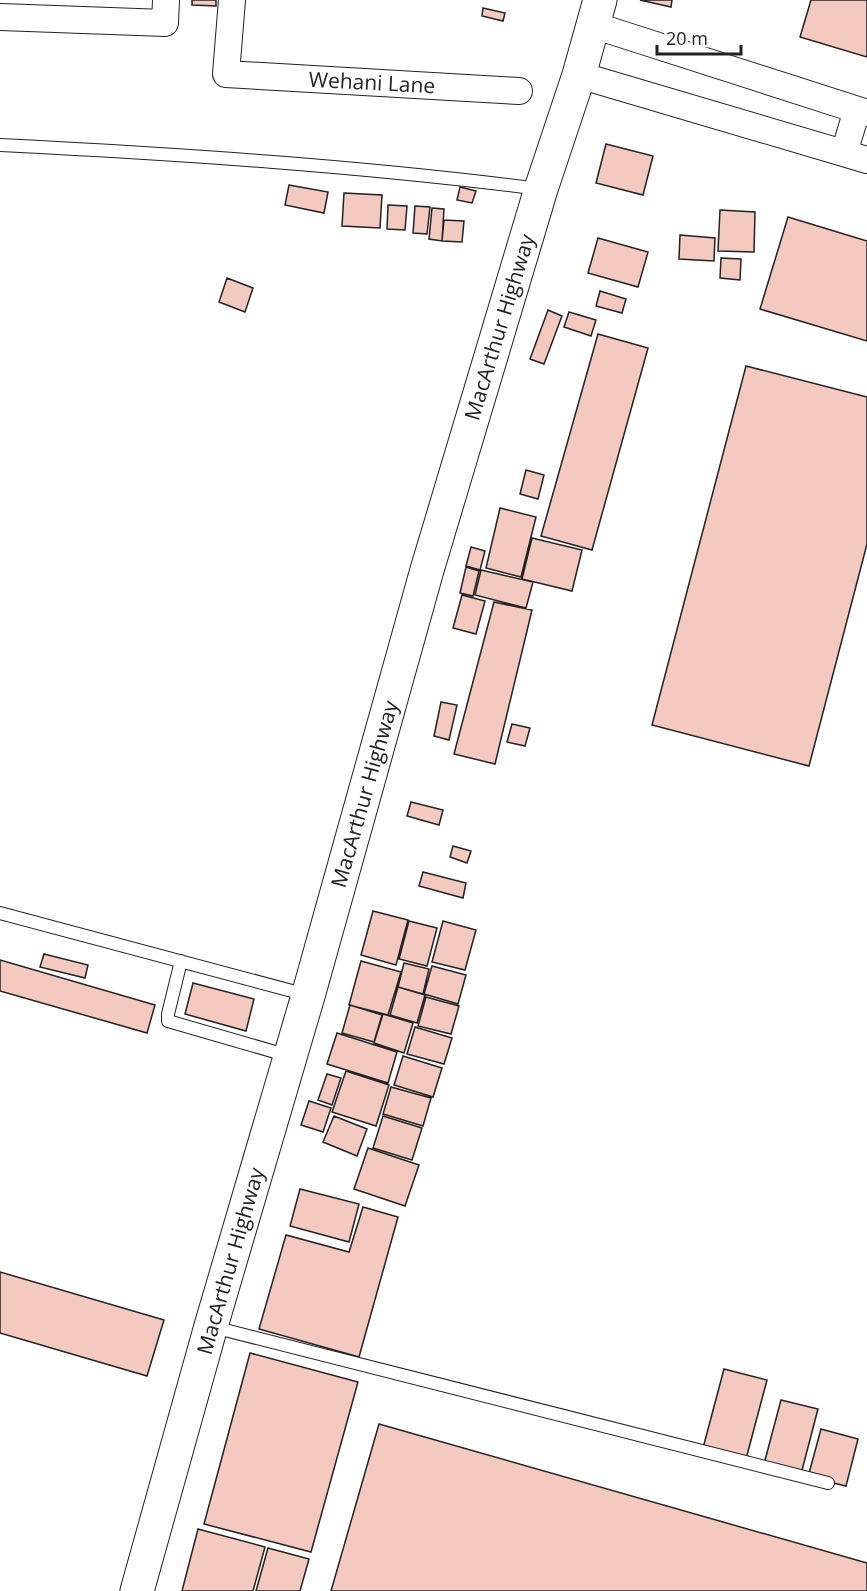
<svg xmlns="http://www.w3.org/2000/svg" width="867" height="1591" font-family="'Open Sans',sans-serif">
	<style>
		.building { fill: #f3c9c0; stroke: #222; stroke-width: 1.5 }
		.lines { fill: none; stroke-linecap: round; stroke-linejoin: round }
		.service-casing { stroke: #222; stroke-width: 14 }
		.minor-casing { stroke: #222; stroke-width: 28 }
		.trunk-casing { stroke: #222; stroke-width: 35 }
		.service { stroke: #fff; stroke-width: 12 }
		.minor { stroke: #fff; stroke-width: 26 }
		.trunk { stroke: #fff; stroke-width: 33 }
		.labels { text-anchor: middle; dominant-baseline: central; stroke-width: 4.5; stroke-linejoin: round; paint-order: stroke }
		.street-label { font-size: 21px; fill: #222; stroke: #fff }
	</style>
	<rect width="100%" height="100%" fill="#fff"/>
	<path class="building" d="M192,0H216V6L192,5Z
		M640,0H672L671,7Z
		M811,0H867V57L800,37Z
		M483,8L505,13L503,21L482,16Z
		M606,144L653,156L643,195L596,183Z
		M289,185L328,192L324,213L285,205Z
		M460,187L476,191L472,203L457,200Z
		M344,193L382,195L380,228L342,226Z
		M388,205L407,206L405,230L387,229Z
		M415,206L430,207L427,234L413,233Z
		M432,208L444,209L442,241L429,239Z
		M720,210L755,212L754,252L718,251Z
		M788,217L867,241V341L760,309Z
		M444,220L464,221L462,242L442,241Z
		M680,235L715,238L714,261L679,259Z
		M598,238L648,252L638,287L588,273Z
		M721,258L741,259L740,280L720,278Z
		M227,278L253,288L245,312L219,302Z
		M600,291L626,299L622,313L596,306Z
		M548,310L562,316L544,364L530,359Z
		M569,312L596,320L591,336L564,327Z
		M598,334L648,348L592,550L541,536Z
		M746,366L867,397V544L809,766L652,725Z
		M526,470L544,475L538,499L520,494Z
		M500,508L536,517L521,577L486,568Z
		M532,538L582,550L572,591L522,579Z
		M471,547L485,551L480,570L466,566Z
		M466,567L479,571L473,596L460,593Z
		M481,570L533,582L526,608L475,595Z
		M462,595L485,601L476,634L453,628Z
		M494,602L532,610L495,764L454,754Z
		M441,702L457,705L449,740L434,736Z
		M512,724L530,728L525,746L507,742Z
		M411,802L443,810L439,825L407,816Z
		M453,846L471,851L467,863L450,857Z
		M423,872L466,883L463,898L419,886Z
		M373,911L408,920L396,965L361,955Z
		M409,921L437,928L427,966L399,959Z
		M443,921L476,930L465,970L432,962Z
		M44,954L88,965L85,978L40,967Z
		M0,960L155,1005L147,1033L0,991Z
		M361,961L401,972L388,1015L349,1005Z
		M404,963L429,969L423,994L398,987Z
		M432,966L466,975L458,1004L424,994Z
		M193,983L254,999L246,1031L185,1014Z
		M398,987L425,995L417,1023L390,1015Z
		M426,997L459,1006L451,1034L418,1026Z
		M350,1005L382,1015L374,1042L342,1033Z
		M383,1014L413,1023L404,1053L374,1043Z
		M415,1027L452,1038L444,1064L407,1054Z
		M337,1033L397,1052L388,1083L327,1064Z
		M403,1056L442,1068L433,1097L394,1085Z
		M346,1071L389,1085L376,1126L332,1112Z
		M327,1074L341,1078L332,1105L318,1100Z
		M391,1087L431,1098L423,1126L383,1114Z
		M309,1101L331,1108L323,1132L301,1125Z
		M334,1116L367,1129L357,1156L323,1142Z
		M383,1116L422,1128L412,1160L373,1148Z
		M368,1148L419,1165L405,1206L354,1189Z
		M300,1189L359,1204L349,1242L290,1226Z
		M363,1207L398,1217L359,1357L259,1329L286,1235L349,1252Z
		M0,1272L164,1320L147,1376L0,1333Z
		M250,1353L358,1382L311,1552L204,1524Z
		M724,1369L767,1380L746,1459L703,1448Z
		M781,1400L818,1409L801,1474L764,1464Z
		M379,1424L867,1563V1591H331Z
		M821,1429L858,1439L846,1486L808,1477Z
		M198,1529L265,1547L253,1591H182Z
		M268,1548L309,1559L300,1591H256Z"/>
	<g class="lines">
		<defs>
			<path id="service" d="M0,145C180,154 360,166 540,189
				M0,913L307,995
				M181,961L168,1014V1021L289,1056
				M213,1327L828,1483"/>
			<path id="minor" d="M232,0L226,74L519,91
				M0,17L165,23L166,0
				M593,25L867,113
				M579,75L867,160
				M844,153L857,110"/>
			<path id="trunk" d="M137,1591L211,1326L308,996L427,570L541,189L579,75L600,0"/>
		</defs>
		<use href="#service" class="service-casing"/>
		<use href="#minor" class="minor-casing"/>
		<use href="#trunk" class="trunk-casing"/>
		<use href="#service" class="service"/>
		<use href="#minor" class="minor"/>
		<use href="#trunk" class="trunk"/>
	</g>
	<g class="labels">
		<g class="street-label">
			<text transform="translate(372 82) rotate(3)">Wehani Lane</text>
			<text transform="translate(499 327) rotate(-73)">MacArthur Highway</text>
			<text transform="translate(364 794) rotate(-74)">MacArthur Highway</text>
			<text transform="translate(230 1261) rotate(-74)">MacArthur Highway</text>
		</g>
	</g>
	<path d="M657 45v9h84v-9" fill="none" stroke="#222222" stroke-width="3"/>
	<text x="666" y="45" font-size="18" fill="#222222" stroke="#ffffff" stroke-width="4.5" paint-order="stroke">20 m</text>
</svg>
